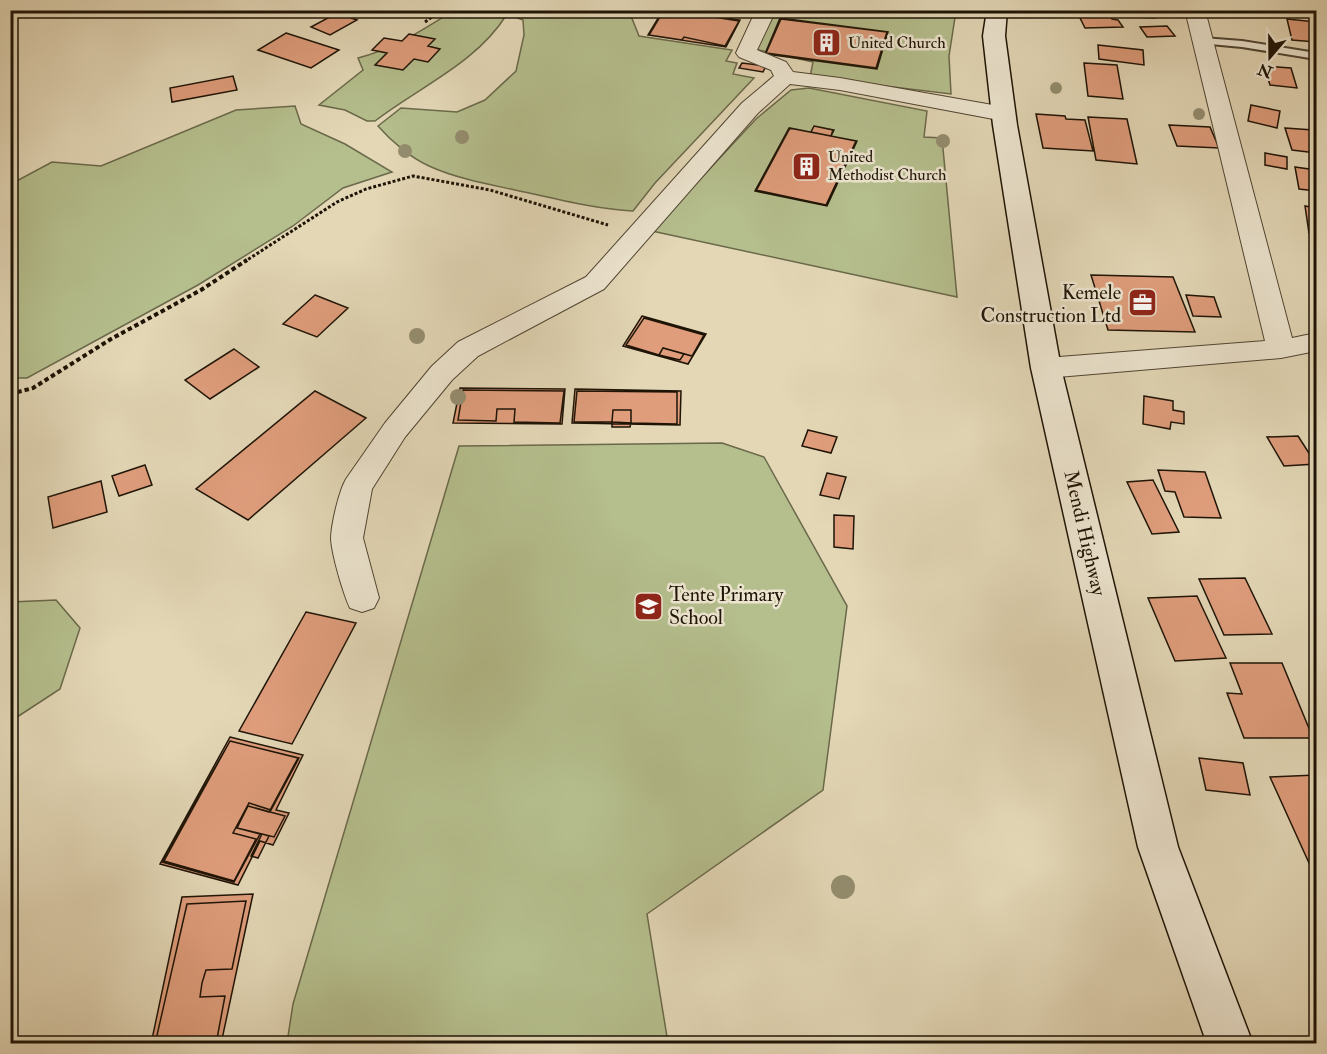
<svg xmlns="http://www.w3.org/2000/svg" width="1327" height="1054" font-family="'IM FELL Double Pica',serif">
	<style>
		.green { fill: #b5be8d; stroke: #6a694a; stroke-width: 1.5 }
		.building { fill: #df9d7c; stroke: #1e1406; stroke-width: 1.5 }
		.lines { fill: none; stroke-linecap: round; stroke-linejoin: round }
		.lane-casing { stroke: #4f4532; stroke-width: 4 }
		.street-casing { stroke: #4f4532; stroke-width: 2 }
		.secondary-casing { stroke: #1e1406; stroke-width: 3 }
		.path-far1 { stroke: #1e1406; stroke-width: 3; stroke-dasharray: 3 2; stroke-linecap: butt }
		.path { stroke: #1e1406; stroke-width: 4; stroke-dasharray: 4.5 3; stroke-linecap: butt }
		.lane { fill: #ede5d0; fill-rule: evenodd }
		.street { fill: #ede5d0; fill-rule: evenodd }
		.secondary { fill: #ede5d0; fill-rule: evenodd }
		.tree { fill: #948d6f }
		.labels { text-anchor: middle; dominant-baseline: central; stroke-width: 5; stroke-linejoin: round; paint-order: stroke }
		.far-poi-label { font-size: 16px; fill: #1e1406; stroke: #ede5d0; text-anchor: start }
		.poi-label { font-size: 20px; fill: #1e1406; stroke: #ede5d0; text-anchor: end }
		.street-label { font-size: 20px; fill: #1e1406; stroke: #ede5d0 }
	</style>
	<rect width="100%" height="100%" fill="#e3d7b6"/>
	<filter id="stains"><feTurbulence type="fractalNoise" baseFrequency=".00333" numOctaves="4"/><feColorMatrix values="0 0 0 0 .2 0 0 0 0 .09 0 0 0 0 .02 0 0 0 .5 -.17"/></filter>
	<radialGradient id="worn" r=".72"><stop offset=".6" stop-color="#630" stop-opacity="0"/><stop offset="1" stop-color="#630" stop-opacity=".3"/></radialGradient>
	<path class="green" d="M453,11H629L639,36L732,50L726,61L737,63L733,74L754,78L655,183L633,211C593,209 554,198 515,190C487,184 455,178 429,166C411,158 391,141 378,126L401,108L457,112L485,100L516,71L524,35L523,20L507,14C477,63 419,87 375,121H367L345,110L319,105L363,70L358,58C394,49 422,30 453,11Z
		M771,11H956L949,56L951,94L810,77L813,62L754,49Z
		M809,88L927,111L924,137L942,138L957,297L652,231L756,119L791,90Z
		M295,106L301,124L345,144L392,172L343,188L293,226L198,285L27,378H11V184L52,162L101,166L236,110Z
		M722,443L764,457L847,606L823,790L647,914L668,1043H287L293,1004L459,446Z
		M56,600L80,628L60,689L11,721V602Z"/>
	<path class="building" d="M663,10H672L740,20L726,47L648,35Z
		M664,10H669L739,21L725,46L684,37L682,40L649,35Z
		M1076,10H1107L1112,19L1118,20L1123,27L1085,28Z
		M1111,10H1151L1155,18L1129,17L1127,15H1113Z
		M337,13L357,20L330,35L311,27Z
		M780,18L888,32L877,69L765,54Z
		M781,19L887,32L876,68L766,53Z
		M1287,19L1316,22V42L1292,40Z
		M1167,26L1175,36L1147,37L1140,27Z
		M286,33L339,50L311,68L258,50Z
		M409,34L435,39L428,46L440,49L428,62L414,59L403,70L375,65L387,53L372,50L384,38L402,41Z
		M1098,45L1143,50L1144,65L1099,59Z
		M766,53L876,68V69L766,54Z
		M766,54L876,68V69Z
		M742,63L766,66L763,72L739,68Z
		M1084,63L1117,65L1123,99L1088,96Z
		M1264,66L1291,68L1297,88L1270,85Z
		M233,76L237,90L172,102L170,88Z
		M1251,105L1280,111L1277,128L1248,121Z
		M1036,114L1065,116L1066,119L1085,120L1093,151L1043,148Z
		M1088,117L1127,119L1137,164L1096,160Z
		M1169,125L1210,127L1219,148L1177,146Z
		M814,126L834,130L831,136L811,132Z
		M814,126L833,130L831,136L811,132Z
		M789,128L857,141L827,206L755,191Z
		M790,128L856,141L826,205L756,190Z
		M790,128L856,141L826,205L756,191Z
		M1285,128L1313,130L1316,141V153L1292,150Z
		M1265,153L1287,157V169L1265,165Z
		M1295,167L1316,170V191L1299,189Z
		M1305,206L1316,208V234L1309,233Z
		M1091,275L1173,277L1195,332L1108,330Z
		M315,295L348,308L317,337L283,324Z
		M1186,295L1214,297L1221,317L1193,316Z
		M642,316L706,334L688,364L623,346Z
		M644,318L704,335L692,356L663,348L659,355L626,345Z
		M663,348L684,354L680,360L659,355Z
		M234,349L259,367L210,399L185,380Z
		M460,388L565,389L562,424L453,423Z
		M575,389L681,391L680,425L572,423Z
		M463,390L564,391L560,423L514,422L515,409H497L496,421L458,420Z
		M315,391L366,418L248,520L196,489Z
		M577,391L677,392V424L631,423V410H613L612,422H574Z
		M1144,396L1173,401V410L1184,412V424L1171,422L1170,429L1143,424Z
		M612,422L631,423L630,427H612Z
		M808,430L837,437L831,453L802,446Z
		M1298,436L1316,464L1284,466L1267,437Z
		M145,465L152,485L119,496L112,476Z
		M1158,470L1205,472L1221,518L1184,517L1175,492L1165,491Z
		M827,473L846,477L839,499L820,495Z
		M1153,480L1179,532L1152,534L1127,482Z
		M101,481L107,512L53,528L48,497Z
		M834,515L854,516L853,549L834,547Z
		M1245,578L1272,634L1224,635L1199,579Z
		M1197,596L1226,658L1175,661L1148,598Z
		M306,612L356,623L292,744L239,731Z
		M1230,663H1282L1313,738H1244L1227,693L1242,694Z
		M230,737L303,755L276,810L289,813L273,845L260,841L238,885L160,864Z
		M230,741L298,758L269,812L248,806L237,828L260,834L234,882L162,862Z
		M230,741L299,758L271,810L249,803L233,833L256,839L234,881L164,861Z
		M1199,758L1243,763L1250,795L1206,790Z
		M1316,775V862L1309,863L1270,777Z
		M248,806L285,816L274,837L237,828Z
		M262,834L269,836L258,858L251,856Z
		M253,894L221,1044H151L182,897Z
		M246,901L232,969L206,970L202,983L200,997L225,996L216,1044H155L187,904Z"/>
	<g class="lines">
		<defs>
			<path id="lane" d="M1203,38L1242,41L1316,53V59L1242,47L1199,43V39Z"/>
			<path id="street" d="M756,10H776L757,50L786,62L793,72L840,78L1004,107L1012,109L1015,114L1012,119L1004,121L840,90L790,84L758,113L604,289L478,356L452,380L405,437L372,489L363,538L379,598L374,608L362,612L350,608C343,593 332,555 331,539C331,525 339,491 346,479L385,423L432,366L458,342L586,277L742,103L774,76L771,70L739,57L736,53Z
				M1189,10H1203L1206,14L1292,338L1316,333V351L1281,358L1046,378L1036,375L1032,368L1036,361L1046,358L1265,341L1186,14Z"/>
			<path id="secondary" d="M987,10H1007L1005,36L1017,125L1061,368L1178,847L1253,1044H1207L1138,847L1031,368L993,125L983,36Z"/>
		</defs>
		<use href="#lane" class="lane-casing"/>
		<use href="#street" class="street-casing"/>
		<use href="#secondary" class="secondary-casing"/>
		<path class="path-far1" d="M425,22L442,10
			M244,262L337,202L366,189L413,176L490,190L608,225"/>
		<path class="path" d="M10,394L33,388L111,339L201,290L247,260"/>
		<use href="#lane" class="lane"/>
		<use href="#street" class="street"/>
		<use href="#secondary" class="secondary"/>
	</g>
	<g class="tree">
		<circle cx="1056" cy="88" r="6"/>
		<circle cx="1199" cy="114" r="6"/>
		<circle cx="462" cy="137" r="7"/>
		<circle cx="943" cy="141" r="7"/>
		<circle cx="405" cy="151" r="7"/>
		<circle cx="417" cy="336" r="8"/>
		<circle cx="458" cy="397" r="8"/>
		<circle cx="843" cy="887" r="12"/>
	</g>
	<defs>
		<symbol id="building-square" viewBox="-11 -11 22 22"><rect x="-9" y="-9" width="18" height="18" rx="4" fill="#8f2418" stroke="#ede5d0"/><path d="M-4-6H4V6H1V3H-1V6H-4ZM-2.5-4.3h1.7v1.8h-1.7ZM.8-4.3h1.7v1.8H.8ZM-2.5-1h1.7V.8h-1.7ZM.8-1h1.7V.8H.8Z" fill="#fff"/></symbol>
		<symbol id="office-square" viewBox="-11 -11 22 22"><rect x="-9" y="-9" width="18" height="18" rx="4" fill="#8f2418" stroke="#ede5d0"/><path d="M-6-3h4V-5.5h4V-3h4V5H-6ZM-1-4.5V-3h2v-1.5ZM-6 0V1H6V0Z" fill="#fff"/></symbol>
		<symbol id="school-square" viewBox="-11 -11 22 22"><rect x="-9" y="-9" width="18" height="18" rx="4" fill="#8f2418" stroke="#ede5d0"/><path d="M0-5L7-2L0 1L-7-2ZM-4 1L0 2.5L4 1V4Q0 6-4 4Z" fill="#fff"/></symbol>
	</defs>
	<g fill-rule="evenodd">
		<use href="#building-square" x="810" y="26" width="33" height="33"/>
		<use href="#building-square" x="790" y="150" width="33" height="33"/>
		<use href="#office-square" x="1126" y="286" width="33" height="33"/>
		<use href="#school-square" x="632" y="590" width="33" height="33"/>
	</g>
	<g class="labels">
		<g class="far-poi-label">
			<text x="848" y="43">United Church</text>
			<text x="828" y="157">United<tspan x="828" dy="18">Methodist Church</tspan></text>
		</g>
		<g class="poi-label">
			<text x="1121" y="292">Kemele<tspan x="1121" dy="23">Construction Ltd</tspan></text>
			<text x="669" y="594" text-anchor="start">Tente Primary<tspan x="669" dy="23">School</tspan></text>
		</g>
		<g class="street-label">
			<text transform="translate(1085 533) rotate(77)">Mendi Highway</text>
		</g>
	</g>
	<rect width="1327" height="1054" fill="none" stroke="#e3d7b6" stroke-width="36"/>
	<rect x="12" y="12" width="1303" height="1030" fill="none" stroke="#1e1406" stroke-width="3"/>
	<rect x="18" y="18" width="1291" height="1018" fill="none" stroke="#1e1406" stroke-width="1.5"/>
	<g transform="translate(1270 57) rotate(200)" stroke="#ede5d0" stroke-width="4.5" paint-order="stroke">
	<path d="M0-4.5L10 22L0 15L-10 22Z" fill="#1e1406"/>
	<text y="-9" font-size="16" font-weight="bold" text-anchor="middle" fill="#1e1406">N</text>
	</g>
	<rect width="100%" height="100%" filter="url(#stains)"/>
	<rect width="100%" height="100%" fill="url(#worn)"/>
</svg>
